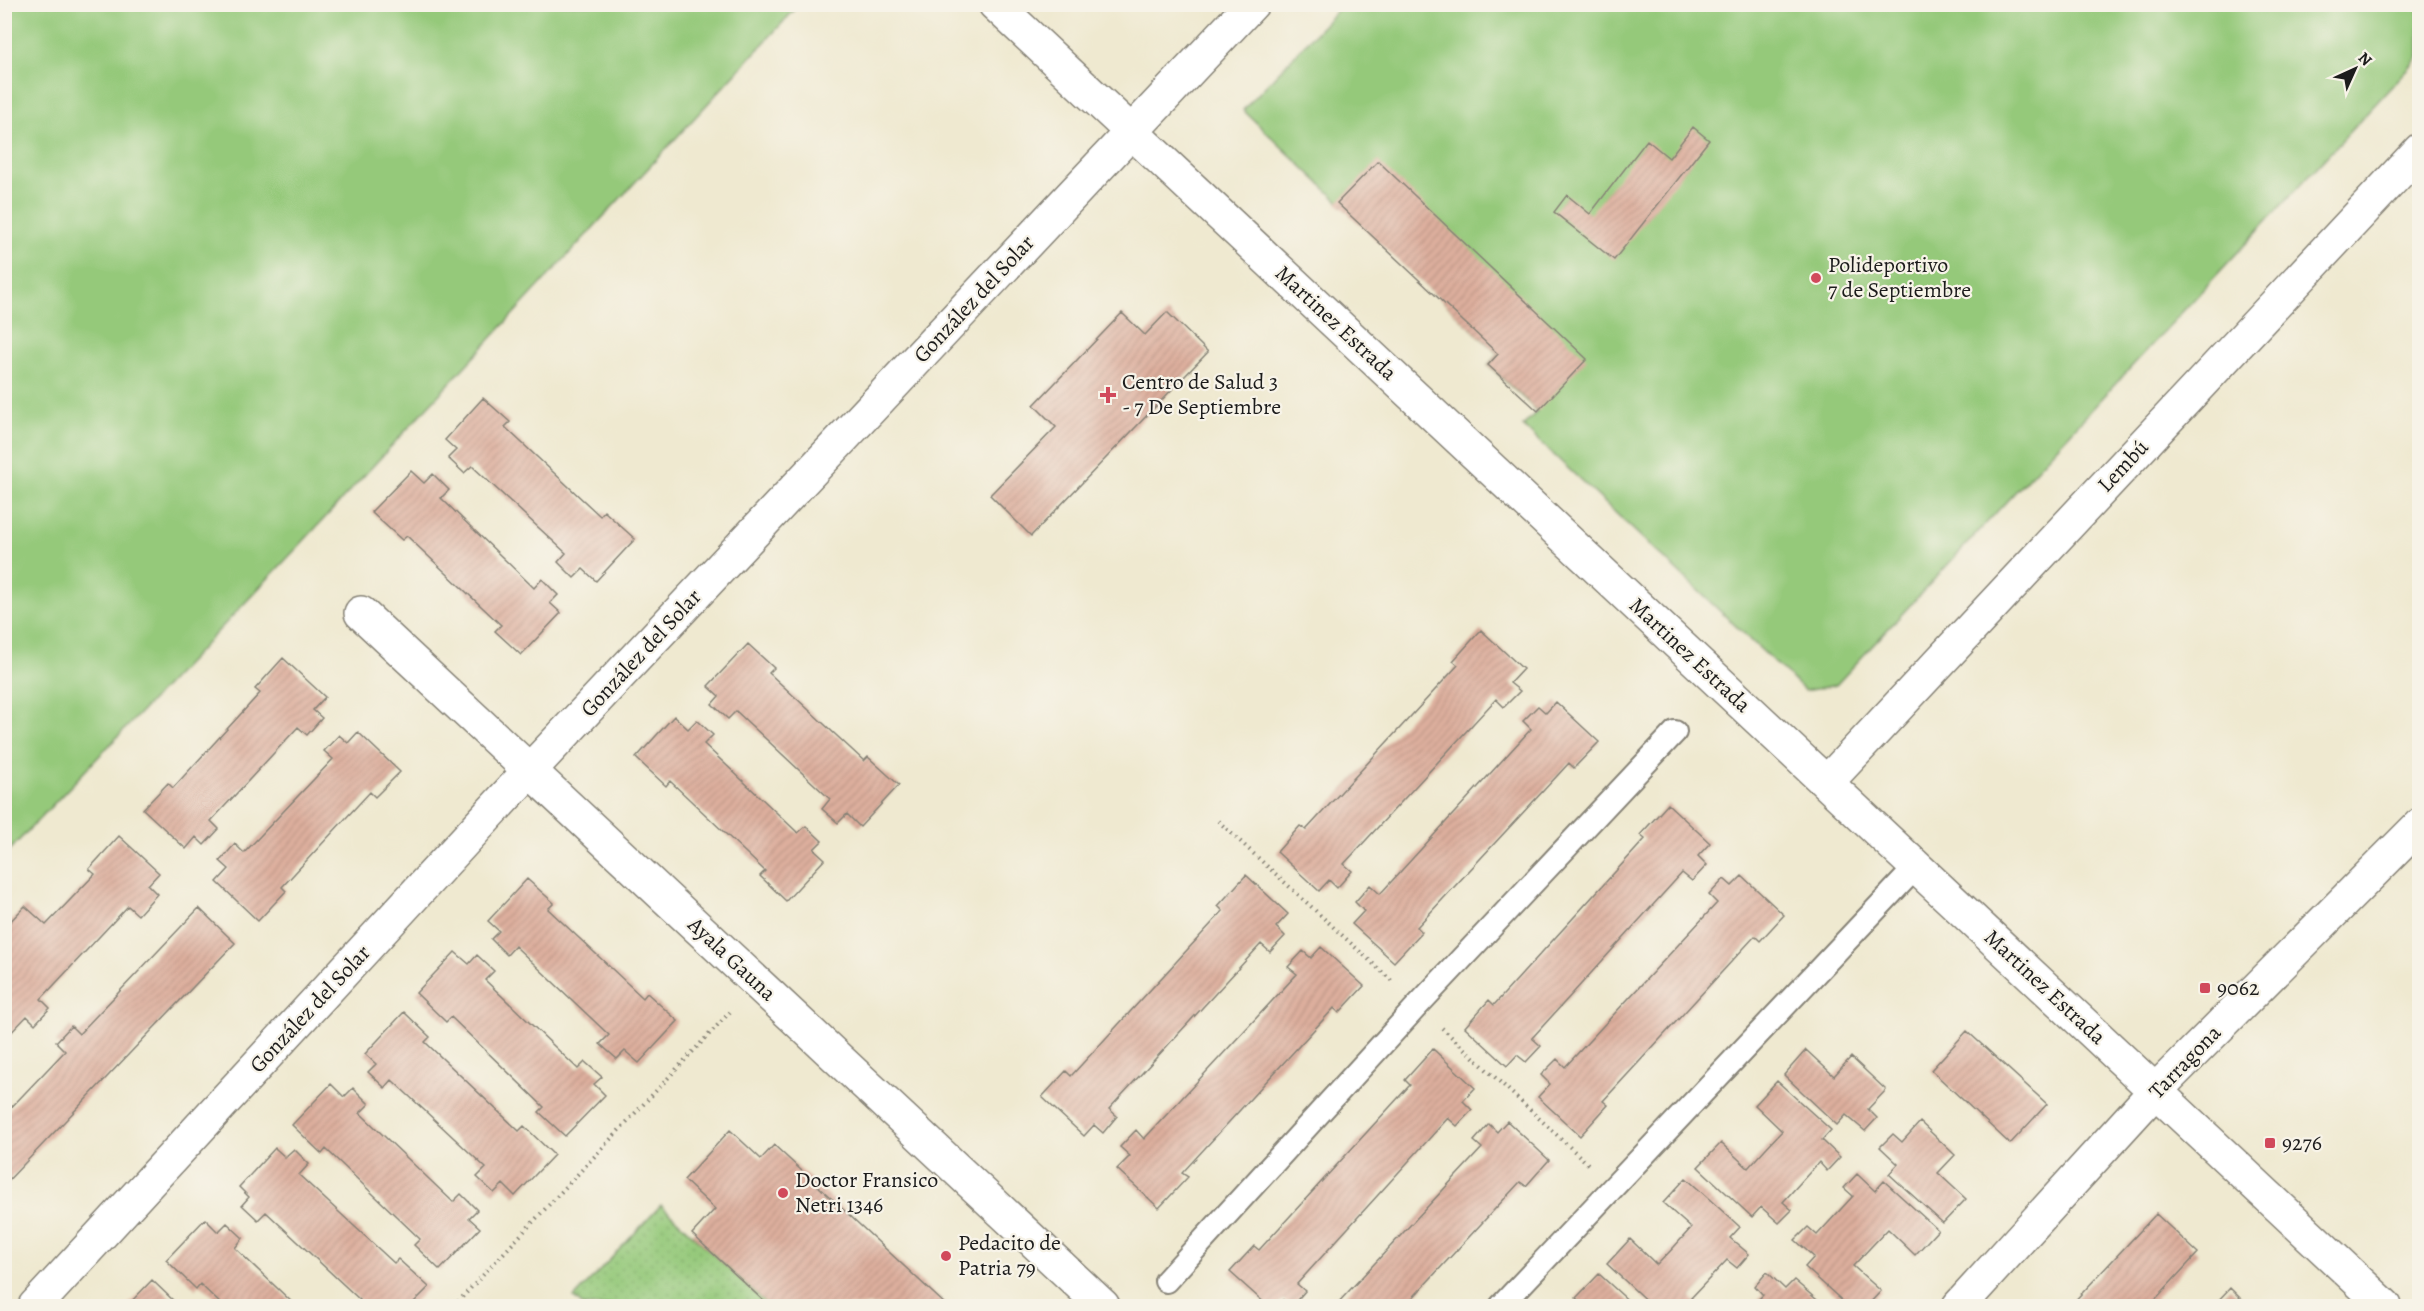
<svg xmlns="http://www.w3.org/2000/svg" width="2424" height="1311" font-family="Alegreya,serif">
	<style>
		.green { fill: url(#green-dots); stroke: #58724b; stroke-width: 1.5 }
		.pitch { fill: #95c97a; stroke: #58724b; stroke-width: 1.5 }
		.building { fill: url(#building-hatch) }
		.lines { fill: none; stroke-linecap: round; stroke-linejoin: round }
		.lane-casing { stroke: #868276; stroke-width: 26 }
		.street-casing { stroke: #868276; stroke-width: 36 }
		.path { stroke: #868276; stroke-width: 4; stroke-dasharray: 1.5 4.5; stroke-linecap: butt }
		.lane { stroke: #fff; stroke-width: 22 }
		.street { stroke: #fff; stroke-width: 33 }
		.poi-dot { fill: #d1495b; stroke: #f7f3e8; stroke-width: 2 }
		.labels { text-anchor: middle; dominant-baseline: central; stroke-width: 4.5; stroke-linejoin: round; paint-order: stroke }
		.poi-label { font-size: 22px; fill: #1c1c1c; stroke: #f7f3e8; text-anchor: start }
		.street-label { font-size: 22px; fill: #1c1c1c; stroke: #f7f3e8 }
	</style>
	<defs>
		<pattern id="green-dots" width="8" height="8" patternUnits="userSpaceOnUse" patternTransform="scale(1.5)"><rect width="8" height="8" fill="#95c97a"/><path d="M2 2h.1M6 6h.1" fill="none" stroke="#80ac69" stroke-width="1.8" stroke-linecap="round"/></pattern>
		<pattern id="building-hatch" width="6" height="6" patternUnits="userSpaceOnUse" patternTransform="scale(1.5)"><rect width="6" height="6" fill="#ddaf9d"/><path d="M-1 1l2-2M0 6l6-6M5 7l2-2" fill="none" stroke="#bd9687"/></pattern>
	</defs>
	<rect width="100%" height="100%" fill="#f7f3e8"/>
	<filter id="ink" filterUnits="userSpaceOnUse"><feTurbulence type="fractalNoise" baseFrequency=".0167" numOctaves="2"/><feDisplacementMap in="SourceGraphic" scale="12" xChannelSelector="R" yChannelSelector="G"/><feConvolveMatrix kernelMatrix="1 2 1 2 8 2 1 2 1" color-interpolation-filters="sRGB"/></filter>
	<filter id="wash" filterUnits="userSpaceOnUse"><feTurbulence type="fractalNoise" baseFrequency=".008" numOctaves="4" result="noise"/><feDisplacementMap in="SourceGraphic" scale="24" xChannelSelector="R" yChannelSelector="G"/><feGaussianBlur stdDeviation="1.35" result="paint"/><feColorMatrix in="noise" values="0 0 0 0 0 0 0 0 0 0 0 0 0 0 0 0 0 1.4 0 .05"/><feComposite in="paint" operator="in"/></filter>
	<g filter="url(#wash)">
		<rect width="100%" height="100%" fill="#efe9d0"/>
		<path class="green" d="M661,1205L769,1306H583L574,1298Z"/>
		<path class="pitch" d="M5,4L799,5L299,546L5,855Z
			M1342,5H2419V57L1836,685L1805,691L1523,426L1537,411L1488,365L1498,354L1243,110Z"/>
		<g id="blocks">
			<path class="building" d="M1693,127L1709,140L1614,260L1554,212L1567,195L1590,214L1647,140L1669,158Z
				M1378,161L1587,359L1538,411L1488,365L1498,354L1337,203Z
				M1167,312L1208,352L1031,536L990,495L1056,427L1034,405L1122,313L1145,335Z
				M483,398L510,422L505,427L600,516L604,511L635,539L596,581L583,569L574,578L558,562L566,553L472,466L464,473L448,458L456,450L445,440Z
				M411,471L424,483L433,474L449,490L441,498L534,588L542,579L558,595L550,603L561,613L521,655L495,631L501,625L407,536L402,540L371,512Z
				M1481,630L1523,669L1510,683L1520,691L1504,707L1496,699L1344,864L1352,871L1337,888L1329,880L1319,891L1277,852L1300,826L1306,830L1458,665L1453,661Z
				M748,644L774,668L769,673L864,761L868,757L899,785L860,827L847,814L838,823L822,809L830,799L736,711L728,719L712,704L719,696L708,686Z
				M283,658L325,697L313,710L322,718L307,735L298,727L211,821L219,829L204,845L196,837L186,849L143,809L168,783L173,788L260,693L255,689Z
				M1556,702L1599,742L1574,768L1569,763L1417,927L1422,932L1394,962L1352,924L1364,911L1355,902L1370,885L1380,894L1531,729L1523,721L1538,706L1546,713Z
				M674,716L688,729L697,720L713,735L704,744L798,833L806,826L822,841L814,849L825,859L786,901L760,876L765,871L670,781L666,786L636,758Z
				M358,732L400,772L375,797L370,792L282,887L286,891L258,921L217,882L229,869L220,861L235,844L244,853L333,759L324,751L339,735L348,743Z
				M1668,804L1710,843L1698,856L1707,865L1692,881L1682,873L1532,1038L1541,1046L1526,1062L1517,1055L1507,1066L1465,1027L1489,1000L1494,1005L1645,839L1640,835Z
				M119,836L159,873L148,885L157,894L138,915L128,906L41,999L50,1008L35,1024L27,1016L4,1040V928L25,906L46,925L95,874L89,869Z
				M1246,875L1288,914L1276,927L1285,936L1270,952L1261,944L1109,1109L1117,1116L1103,1133L1094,1125L1084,1136L1042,1097L1066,1071L1071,1076L1223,911L1218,906Z
				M1742,876L1784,915L1760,941L1755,936L1603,1101L1608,1105L1580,1136L1538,1097L1550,1084L1541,1075L1557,1059L1565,1067L1717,903L1709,895L1724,879L1732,886Z
				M527,879L554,903L548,909L643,998L647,993L678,1021L639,1063L625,1051L617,1059L600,1044L609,1035L515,946L507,955L491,939L499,931L488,921Z
				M199,908L235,943L4,1185V1115L65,1051L56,1042L71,1026L79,1034Z
				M1321,947L1364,986L1339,1013L1334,1008L1182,1173L1188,1177L1159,1208L1117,1169L1130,1156L1120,1147L1136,1130L1144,1139L1297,974L1288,967L1303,951L1311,958Z
				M455,952L469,964L477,955L494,971L485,980L578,1069L585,1062L602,1077L594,1084L605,1095L565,1136L539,1112L544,1107L451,1017L446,1022L416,993Z
				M404,1012L430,1037L425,1042L519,1131L524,1126L554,1155L515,1196L503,1184L494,1193L477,1177L486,1168L392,1080L385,1088L368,1072L376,1064L365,1054Z
				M1967,1031L2047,1104L2010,1144L1931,1070Z
				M1433,1049L1475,1088L1463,1101L1472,1110L1457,1126L1448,1118L1297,1284L1305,1291L1292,1306L1283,1300L1276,1306H1268L1230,1272L1254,1246L1259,1250L1410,1085L1405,1080Z
				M1806,1050L1834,1076L1851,1057L1886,1090L1868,1109L1877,1118L1865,1131L1846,1115L1837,1125L1784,1075Z
				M1777,1081L1831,1130L1822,1140L1840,1157L1827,1171L1819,1162L1783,1202L1792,1210L1779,1223L1761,1207L1752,1217L1698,1167L1721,1143L1748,1168L1765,1149L1782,1131L1755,1105Z
				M331,1084L344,1097L353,1088L369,1104L360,1113L453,1202L461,1194L477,1210L469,1218L480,1228L440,1270L414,1245L420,1239L326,1149L322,1154L292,1125Z
				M1507,1121L1549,1160L1526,1186L1520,1182L1405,1306H1335L1482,1148L1474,1141L1489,1124L1497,1132Z
				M1920,1122L1955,1155L1938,1173L1966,1199L1943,1223L1889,1174L1898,1164L1880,1147L1893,1134L1902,1142Z
				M730,1130L761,1159L774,1145L947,1306H769L692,1234L715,1209L684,1180Z
				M275,1148L285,1157L294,1149L309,1164L299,1175L394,1263L398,1259L429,1287L410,1306H354L360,1300L266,1212L258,1220L242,1205L249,1197L239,1187Z
				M1857,1174L1875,1191L1884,1181L1938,1230L1915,1255L1888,1229L1870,1248L1853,1266L1881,1291L1867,1306H1848L1805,1267L1814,1257L1795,1240L1808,1227L1817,1235L1853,1196L1844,1188Z
				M1686,1178L1740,1227L1730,1238L1749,1254L1737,1268L1727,1260L1691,1298L1700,1306H1673L1670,1303L1667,1306H1652L1607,1264L1630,1239L1657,1265L1674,1247L1691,1228L1663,1203Z
				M2156,1214L2198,1253L2149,1306H2070Z
				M205,1219L218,1232L227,1223L243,1238L235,1248L296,1306H223L200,1284L196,1289L166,1260Z
				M1767,1272L1785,1289L1794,1280L1824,1306H1752L1763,1295L1755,1286Z
				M1599,1274L1634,1306H1585L1576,1298Z
				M152,1280L178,1305L177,1306H127Z
				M2230,1288L2248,1306H2213Z"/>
		</g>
	</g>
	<g filter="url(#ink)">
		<use href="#blocks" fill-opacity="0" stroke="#868276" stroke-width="1.5"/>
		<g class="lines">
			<defs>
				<path id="lane" d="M1166,1281L1418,1005L1675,732
					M1501,1306L1917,866"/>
				<path id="street" d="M995,4L2385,1306
					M361,613L1103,1306
					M1827,782L2420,150
					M35,1306L530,770L1252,4
					M1959,1306L2156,1090L2420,825"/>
			</defs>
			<use href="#lane" class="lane-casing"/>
			<use href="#street" class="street-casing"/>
			<path class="path" d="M1218,821L1393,982
				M1442,1028L1588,1164
				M454,1306L730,1012"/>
			<use href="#lane" class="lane"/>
			<use href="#street" class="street"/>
		</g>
	</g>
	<g class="poi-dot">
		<circle cx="1816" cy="278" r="6"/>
		<path d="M1105 386h6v6h6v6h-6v6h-6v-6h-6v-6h6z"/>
		<rect x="2199" y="982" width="12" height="12" rx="3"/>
		<rect x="2264" y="1137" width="12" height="12" rx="3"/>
		<circle cx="783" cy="1193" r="6"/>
		<circle cx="946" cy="1256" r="6"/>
	</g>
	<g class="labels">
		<g class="poi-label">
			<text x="1828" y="265">Polideportivo<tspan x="1828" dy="25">7 de Septiembre</tspan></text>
			<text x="1122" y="382">Centro de Salud 3<tspan x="1122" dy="25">- 7 De Septiembre</tspan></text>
			<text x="2217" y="988">9062</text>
			<text x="2282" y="1143">9276</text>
			<text x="795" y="1180">Doctor Fransico<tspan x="795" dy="25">Netri 1346</tspan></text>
			<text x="958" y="1243">Pedacito de<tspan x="958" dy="25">Patria 79</tspan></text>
		</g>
		<g class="street-label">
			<text transform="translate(974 299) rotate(-47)">González del Solar</text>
			<text transform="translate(1336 323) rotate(43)">Martinez Estrada</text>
			<text transform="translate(2123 466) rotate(-47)">Lembú</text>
			<text transform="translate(641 653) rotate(-47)">González del Solar</text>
			<text transform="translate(1690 655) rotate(43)">Martinez Estrada</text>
			<text transform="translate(732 959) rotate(43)">Ayala Gauna</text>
			<text transform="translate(2045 987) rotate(43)">Martinez Estrada</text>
			<text transform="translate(310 1009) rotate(-47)">González del Solar</text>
			<text transform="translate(2185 1062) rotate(-46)">Tarragona</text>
		</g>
	</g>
	<rect width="2424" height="1311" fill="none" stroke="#f7f3e8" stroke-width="24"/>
	<g transform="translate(2355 69) rotate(45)" stroke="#f7f3e8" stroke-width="4.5" paint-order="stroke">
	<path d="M0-4.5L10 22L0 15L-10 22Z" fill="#1c1c1c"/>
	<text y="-9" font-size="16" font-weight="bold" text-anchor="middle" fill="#1c1c1c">N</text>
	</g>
</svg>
